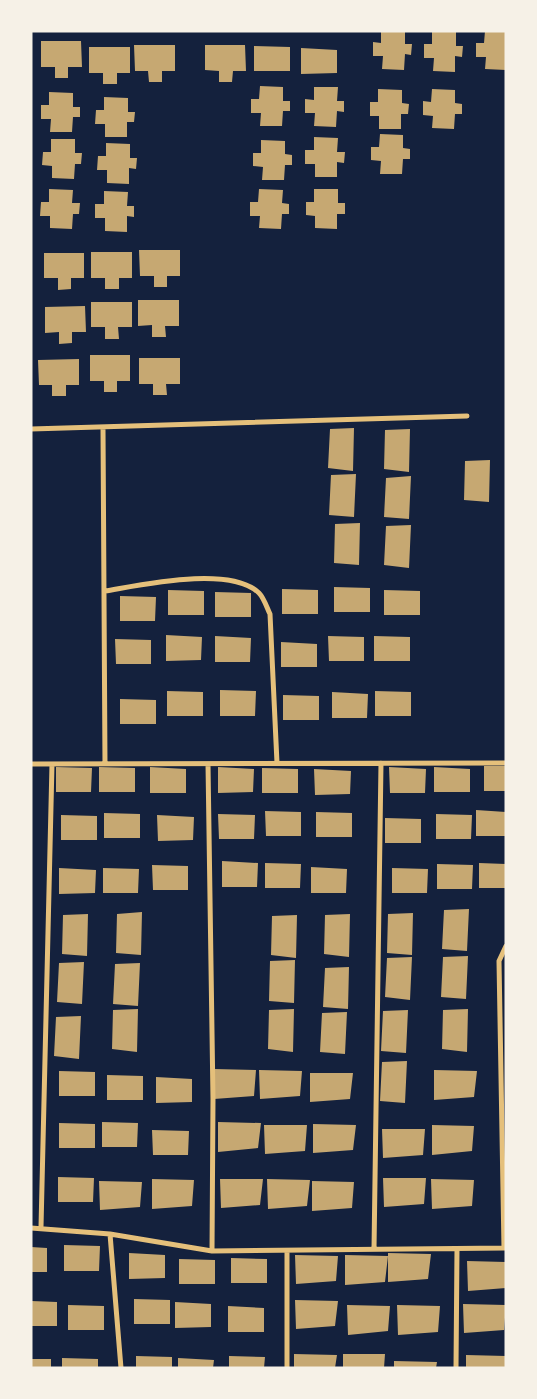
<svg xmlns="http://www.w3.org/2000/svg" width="537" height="1399" font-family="Signika,sans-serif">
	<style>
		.building { fill: #c6a872 }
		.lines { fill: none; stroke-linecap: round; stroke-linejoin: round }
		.minor { stroke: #e5c07b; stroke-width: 5 }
	</style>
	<rect width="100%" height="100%" fill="#14213d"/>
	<path class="building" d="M381,31H405V44H412L411,55L405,54L404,70L382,69L383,56H373V42L381,43Z
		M432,31L456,32V46H463L462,57L455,56V72L433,71L434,58H424V44H432Z
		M485,31H506V70L485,69L486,57H476V43H484Z
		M41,41H81L82,67H68V78H55V67H41Z
		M134,45H175V71H162V82H149L148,71H135Z
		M205,45H245L246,71H233L232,82H219V71L205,70Z
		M254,46L290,47V71H254Z
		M89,47H130V73H117V84H103V73H89Z
		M301,48L337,50V73L301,74Z
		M260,86L283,87V101H290V111H283L282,126H260L261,113H251V99H259Z
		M314,87H338L337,101H344V112L337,111L336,127L314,126L315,113H305V99L314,100Z
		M378,89L402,90V103L409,104L408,114H401V129H379V116H370V102H378Z
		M432,89L455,90V103L462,104V114H455L454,129L432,128L433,116L423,115V101L431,102Z
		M49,92L73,93V107H80V117H73L72,132H50L51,119H41V105H49Z
		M104,97L128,98V112H135L134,122H127V137H105V124H95L96,110H104Z
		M380,134L403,135V148L410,149V159H403L402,174H380L381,161L371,160V147H379Z
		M314,137L338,138L337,152H345L344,163L337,162V177H315V164H305V150H314Z
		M51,139H75V153H82L81,164H75L74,179L52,178V166L42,165L43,152H51Z
		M261,140L285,141V154L292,155V165H285L284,180H262L263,167L253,166V153H261Z
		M106,143L130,144V158H137L136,169L129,168V184L107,183V170H97L98,156H106Z
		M49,189L73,190L72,203H80L79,214H73L72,229L50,228V216H40L41,202H49Z
		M259,189L283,190L282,203L289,204V214H282L281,229L259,228L260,216H250V202H258Z
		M314,189H338V203H345V214H337V229L315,228V216L306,215V202H314Z
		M104,191L128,192L127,206H134V217L127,216V232L105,231V218H95V204H104Z
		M139,250H180V276H167V287H154V276H140Z
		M91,252H132V278H119V289H105V278H91Z
		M44,253H84V278H71V289L58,290V278H44Z
		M138,300H179V326H165L166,337H152V325L138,326Z
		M91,302H132V327H118L119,339H105V327H91Z
		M85,306L86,332H72V343L59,344V332L45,333V307Z
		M90,355H130V381H117V392H104V381H90Z
		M139,358H180V384H166L167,395H153V384H139Z
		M79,359V385H66V396H52V385H39L38,360Z
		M354,428L353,471L328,468L330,429Z
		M410,429L409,472L384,469L385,430Z
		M490,460L489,502L464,500L465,461Z
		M356,474L354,517L329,515L331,475Z
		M411,476L409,519L384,517L386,478Z
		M360,523L359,565L334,563L335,524Z
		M411,525L409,568L384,565L386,526Z
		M334,587L370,588V612H334Z
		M282,589L318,590V614H282Z
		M168,590L204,591V615H168Z
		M384,590L420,591V615H384Z
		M215,592L251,593V617H215Z
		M120,596L156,597L155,621H120Z
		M166,635L202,637L201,660L166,661Z
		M215,636L251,638L250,662H215Z
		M328,636L364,637V661H329Z
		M374,636L410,637V661H374Z
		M115,639L151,640V664H116Z
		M281,642L317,644V667H281Z
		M220,690L256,691L255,716H220Z
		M167,691L203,692V716H167Z
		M375,691L411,692V716H375Z
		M332,692L368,694L367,718H332Z
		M283,695L319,696V720H283Z
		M120,699L156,700V724H120Z
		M484,766H506V791H484Z
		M56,767L92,768L91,792H56Z
		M99,767L135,768V792H99Z
		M150,767L186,769V793H150Z
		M218,767L254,769L253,792L218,793Z
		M389,767L426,769L425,793H390Z
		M434,767L470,769V792H434Z
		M262,768L298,769V793H262Z
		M314,769L351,771L350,794L315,795Z
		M476,810L506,812V836H476Z
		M265,811L301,812V836H266Z
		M316,812L352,813V837H316Z
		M104,813L140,814V838H104Z
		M218,814L255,815L254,839H219Z
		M436,814L472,815L471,839H436Z
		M61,815L97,816V840H61Z
		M157,815L194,817L193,840L158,841Z
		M385,818L421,819V843H385Z
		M222,861L258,863L257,887H222Z
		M265,863L301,864L300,888H265Z
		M479,863L506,864V888H479Z
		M437,864L473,865L472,889H437Z
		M152,865L188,866V890H153Z
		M311,867L347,869L346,893H311Z
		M59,868L96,870L95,893L59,894Z
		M103,868L139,869L138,893H103Z
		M392,868L428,869L427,893H392Z
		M469,909L467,951L442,949L444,910Z
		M142,912L141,955L116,953L117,914Z
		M413,913L412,955L387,953L388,914Z
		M88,914L87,956L62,954L63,915Z
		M350,914L349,957L324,954L325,915Z
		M297,915L296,958L271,955L272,916Z
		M468,956L466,999L441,997L443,957Z
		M412,957L410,1000L385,997L387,958Z
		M295,960L294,1003L269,1001L270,961Z
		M84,962L82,1004L57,1002L59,963Z
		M140,963L138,1006L113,1004L115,964Z
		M349,967L348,1009L323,1007L325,968Z
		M138,1009L137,1052L112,1049L113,1010Z
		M294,1009L293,1052L268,1049L269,1010Z
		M468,1009L467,1052L442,1049L443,1010Z
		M408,1010L406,1053L381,1051L383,1011Z
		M347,1012L345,1054L320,1052L322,1013Z
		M81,1016L79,1059L54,1056L56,1017Z
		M407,1061L405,1103L380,1101L382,1062Z
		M214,1069L256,1070L254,1096L214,1099Z
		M259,1070L302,1071L300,1096L260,1099Z
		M434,1070L477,1071L474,1097L434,1100Z
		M59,1071L95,1072V1096H59Z
		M310,1073H353L350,1099L310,1102Z
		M107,1075L143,1076V1100H107Z
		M156,1077L192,1079V1102L156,1103Z
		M102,1122L138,1123L137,1147H102Z
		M218,1122L261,1123L258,1148L218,1152Z
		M59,1123L95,1124V1148H59Z
		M313,1124L356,1125L353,1150L313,1153Z
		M264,1125H307L305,1151L265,1154Z
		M432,1125L474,1126L472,1151L432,1155Z
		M382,1129H425L423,1155L383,1158Z
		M152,1130L189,1131L188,1155H153Z
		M58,1177L94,1178L93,1202H58Z
		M383,1178H426L424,1204L384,1207Z
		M152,1179L194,1180L192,1206L152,1209Z
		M220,1179H263L260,1205L221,1208Z
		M267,1179L310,1180L307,1206L268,1209Z
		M431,1179L474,1180L472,1206L432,1209Z
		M99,1181L142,1182L140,1207L100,1210Z
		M312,1181L354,1182L352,1208L312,1211Z
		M64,1245L100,1246L99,1271H64Z
		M31,1247L47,1248V1272H31Z
		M129,1253L165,1255V1278L129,1279Z
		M388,1253L431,1254L428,1279L388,1282Z
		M295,1255L338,1256L336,1281L296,1284Z
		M345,1255L388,1256L385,1282L345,1285Z
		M231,1258L267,1259V1283H231Z
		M179,1259L215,1260V1284H179Z
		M467,1261L506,1262V1288L468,1291Z
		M134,1299L170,1300V1324H134Z
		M295,1300L338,1301L335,1326L296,1329Z
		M31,1301L57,1302V1326H31Z
		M175,1302L211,1304V1327L175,1328Z
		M463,1304L506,1305L504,1330L464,1333Z
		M68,1305L104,1306V1330H68Z
		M347,1305L390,1306L388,1331L348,1335Z
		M397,1305L440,1306L438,1332L398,1335Z
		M228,1306L264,1308V1332H228Z
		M294,1354L337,1355L335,1368H294Z
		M343,1354H385L384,1368H343Z
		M466,1355L506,1356V1368H466Z
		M136,1356L172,1357V1368H136Z
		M229,1356L265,1357L264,1368H229Z
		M62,1358L98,1359V1368H62Z
		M178,1358L214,1360L213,1368H178Z
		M31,1359H51V1368H31Z
		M394,1361L437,1362L436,1368H394Z"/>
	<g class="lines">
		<path class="minor" d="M103,428L105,764
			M31,429L467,416
			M105,591C141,585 230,565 259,593C264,598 267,608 270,614L277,763
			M31,764L506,763
			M208,764L213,1099L212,1251
			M41,1227L52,764
			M31,1228L110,1234L212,1251L506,1248
			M110,1234L121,1368
			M504,1248L499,961L506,946
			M374,1249L381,763
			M287,1251V1368
			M456,1368L457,1249"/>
	</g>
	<rect width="537" height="1399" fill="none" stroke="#f6f1e7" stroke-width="65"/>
</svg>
